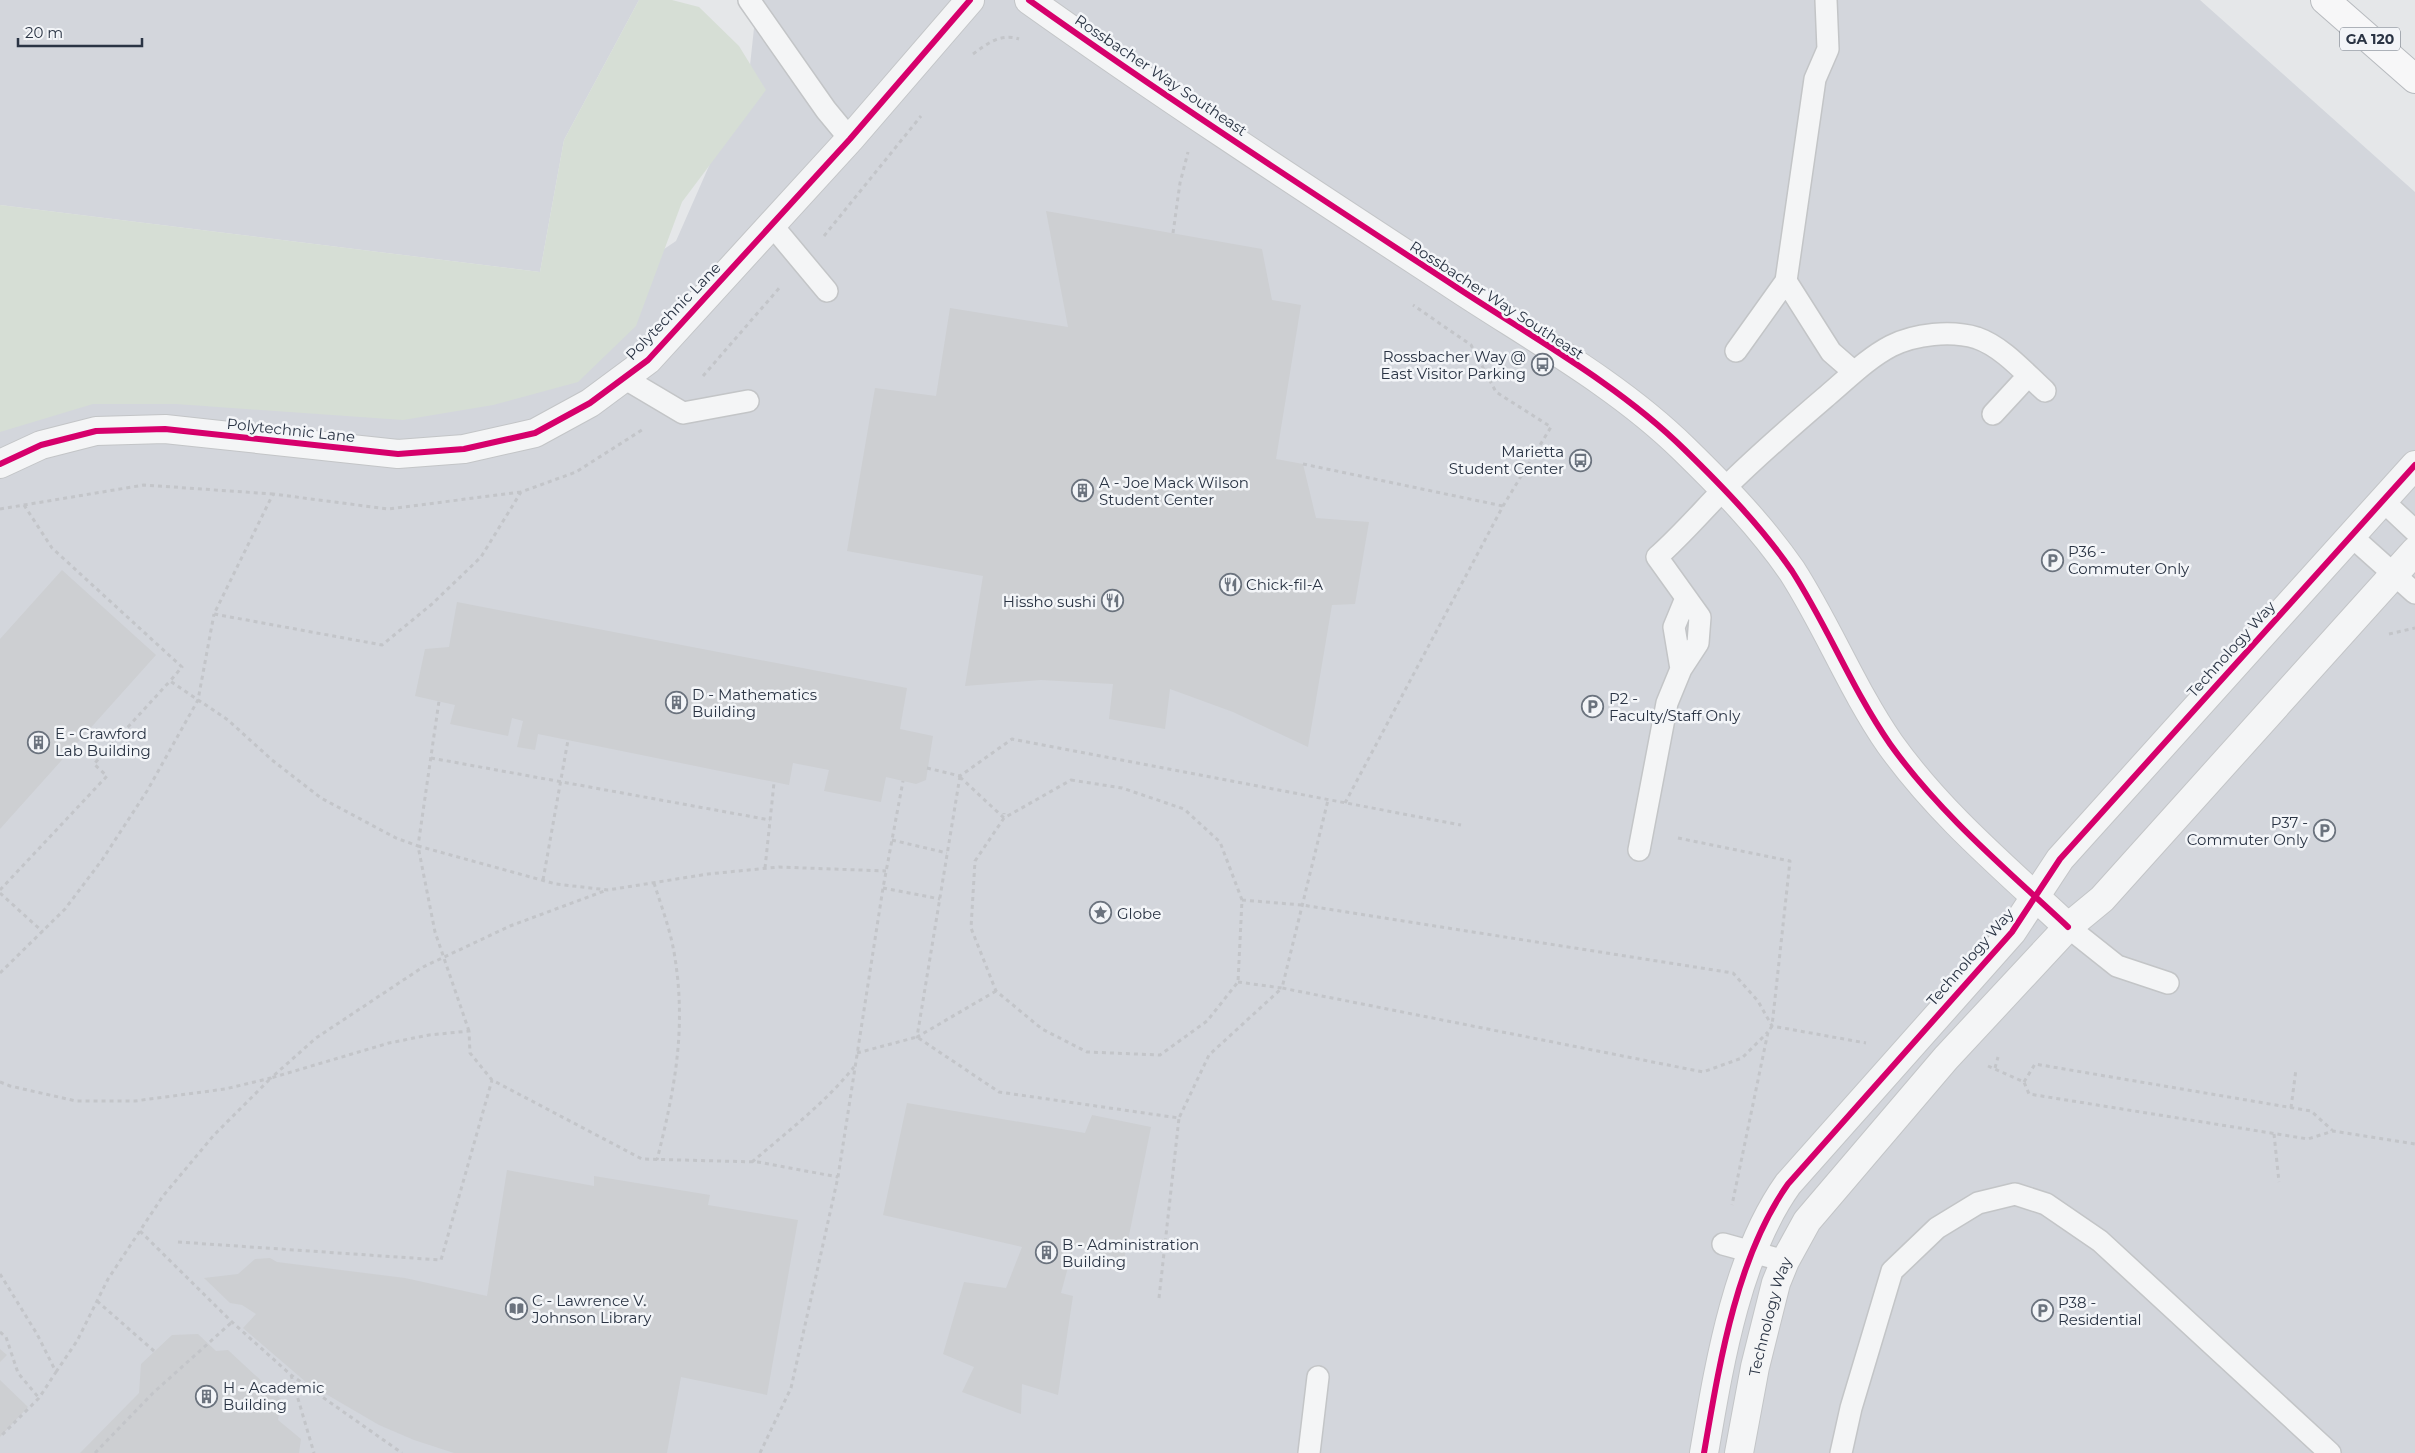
<svg xmlns="http://www.w3.org/2000/svg" width="2415" height="1453" font-family="Montserrat,sans-serif">
	<style>
		.built { fill: #d3d6dc }
		.green { fill: #d6ded5 }
		.building { fill: #cdcfd2 }
		.lines { fill: none; stroke-linecap: round; stroke-linejoin: round }
		.lane-casing { stroke: #c3c5c7; stroke-width: 24 }
		.street-casing { stroke: #c3c5c7; stroke-width: 30 }
		.highway-casing { stroke: #b7babe; stroke-width: 30 }
		.path { stroke: #c3c5c9; stroke-width: 3; stroke-dasharray: 4 4; stroke-linecap: butt }
		.lane { stroke: #f4f5f6; stroke-width: 21 }
		.street { stroke: #f4f5f6; stroke-width: 28 }
		.highway { stroke: #f7f7f8; stroke-width: 28 }
		.cycleway-casing { stroke: #f3f5f8; stroke-width: 9 }
		.cycleway { stroke: #d6006c; stroke-width: 6 }
		.labels { text-anchor: middle; dominant-baseline: central; stroke-width: 5; stroke-linejoin: round; paint-order: stroke }
		.shield { fill: #f3f5f8; stroke: #666e7a; stroke-width: 1 }
		.shield-label { font-size: 14px; font-weight: bold; fill: #2a3444 }
		.street-label { font-size: 15px; fill: #2a3444; stroke: #f3f5f8 }
		.poi-label { font-size: 15px; fill: #2a3444; stroke: #f3f5f8; text-anchor: start }
	</style>
	<rect width="100%" height="100%" fill="#e5e7e9"/>
	<path class="built" d="M0,0H639L564,140L540,272L0,205Z
		M757,0H2200L2415,192V1453H0V245L560,319L676,241L749,75Z"/>
	<path class="green" d="M639,0H672L699,7L739,46L766,90L682,202L636,326L578,382L493,405L403,420L176,404H93L0,432V205L540,272L564,140Z"/>
	<path class="building" d="M1046,211L1262,249L1272,300L1301,305L1276,459L1303,464L1316,518L1369,522L1355,604L1332,605L1308,747L1233,712L1170,689L1165,729L1109,719L1113,684L1041,680L965,686L983,576L847,551L875,388L936,396L950,308L1068,327Z
		M62,570L156,655L0,829V639Z
		M457,602L907,688L900,729L933,736L926,780L916,784L886,777L881,802L824,791L829,770L793,763L789,785L538,734L535,750L517,747L523,721L512,718L508,736L450,724L455,705L415,696L425,649L449,647Z
		M907,1103L1085,1133L1092,1115L1151,1127L1124,1260L1074,1245L1061,1293L1073,1296L1058,1395L1022,1384L1021,1414L962,1392L974,1367L943,1354L964,1282L1006,1288L1022,1247L883,1215Z
		M507,1170L594,1186V1176L710,1195L708,1205L798,1220L767,1395L681,1377L667,1453H454L414,1440L379,1425L307,1383L243,1328L256,1314L242,1305L230,1303L204,1278L238,1274L255,1259L270,1258L277,1262L405,1278L487,1296Z
		M198,1334L216,1351L228,1350L281,1399L278,1420L301,1439L299,1453H80L139,1393L141,1364L172,1335Z
		M0,1349L7,1355L0,1362Z
		M0,1380L28,1407L0,1437Z"/>
	<g class="lines">
		<defs>
			<path id="lane" d="M749,0L826,110L850,139
				M1826,0L1828,49L1815,79L1786,281L1831,352L1854,372
				M771,224L827,291
				M1736,351L1786,281
				M624,378L683,413L748,401
				M1993,414L2028,376
				M2382,500L2415,531
				M2350,535L2415,593
				M1681,669L1674,627L1686,598
				M1639,850L1667,703L1681,669L1698,643L1700,617L1657,557C1682,535 1703,510 1726,487C1759,454 1793,425 1828,395C1848,378 1868,358 1891,346C1915,334 1951,330 1977,338C2003,347 2025,373 2045,391
				M2068,927L2117,966L2168,983
				M1723,1244L1785,1261
				M1309,1453L1318,1377
				M1841,1453L1851,1408L1892,1271L1937,1228L1978,1203L2015,1194L2046,1204L2100,1241L2330,1453"/>
			<g id="street">
				<path d="M1029,0C1168,99 1311,192 1453,285C1530,336 1618,384 1684,449C1723,487 1761,526 1792,571C1828,627 1852,689 1890,744C1940,814 2005,868 2068,927"/>
				<path d="M0,464L41,445L96,431L165,429L398,454L464,449L535,433L590,403L648,360L850,139L970,0"/>
				<path d="M1704,1453C1719,1366 1736,1257 1788,1184L2012,932L2060,859L2415,465"/>
				<path id="s1" d="M1739,1453L1755,1367L1776,1283L1785,1261L1807,1221L1946,1058L2068,927L2102,899L2415,551"/>
			</g>
			<path id="highway" d="M2325,0L2415,79"/>
		</defs>
		<use href="#lane" class="lane-casing"/>
		<use href="#street" class="street-casing"/>
		<use href="#highway" class="highway-casing"/>
		<path class="path" d="M973,54C987,44 1000,33 1019,39
			M1173,233L1180,183L1188,152
			M824,236L921,116
			M703,376L781,286
			M1303,464L1503,506
			M521,492L388,509L273,494L214,614L382,645L432,604L481,557L521,492L576,472L645,428
			M24,505L52,548L182,667L170,681
			M0,509L144,485L273,494
			M2389,634L2415,628
			M431,758L770,820
			M927,768L960,776L1012,739L1461,825
			M960,776L917,1037L996,991
			M960,777L1004,818V813
			M1071,780L1122,788L1184,809L1220,842L1242,900L1238,982L1207,1021L1160,1055L1087,1052L1042,1029L996,991L971,928L975,861L1004,818Z
			M1345,803L1503,506L1551,427L1496,392L1471,345L1413,305
			M1678,838L1790,861L1772,1026L1768,1032L1732,1205
			M892,840L947,853
			M765,868L774,783
			M543,880L568,740
			M654,883C661,905 670,929 674,952C687,1027 675,1088 657,1160
			M883,888L940,899
			M0,890L107,776L94,764L170,681L228,720L272,760L321,798L396,838L418,846L439,701
			M0,893L43,932
			M1242,900L1302,905L1733,973L1758,1001L1772,1026L1866,1043
			M0,973L65,909L102,860L147,791L198,700L214,614
			M1238,982L1282,988L1328,800
			M469,1031L435,932L418,846L556,884L608,890L708,874L779,867L886,871
			M857,1053L917,1037L999,1092L1179,1118L1209,1055L1282,988L1703,1072L1742,1058L1768,1032
			M1988,1066L2024,1082L2029,1094L2308,1139L2333,1131L2415,1144
			M1995,1068L1998,1057
			M0,1082L10,1086L76,1101H135L225,1089L271,1078L316,1038L423,967L510,926L607,890
			M2024,1082L2035,1064L2311,1111L2332,1130
			M2291,1108L2296,1069
			M2274,1134L2279,1182
			M752,1162C787,1132 825,1103 854,1067
			M140,1231L232,1322L291,1375L402,1453
			M178,1242L441,1260L492,1080
			M0,1274L37,1334L56,1372L39,1398L0,1437
			M1159,1298L1179,1118
			M97,1301L154,1351
			M0,1332L6,1337L18,1373L39,1398
			M56,1372L77,1341L108,1279L163,1196L214,1135L271,1078L389,1043L429,1035L469,1031L470,1053L492,1080L642,1159L758,1162L838,1177
			M291,1375L314,1453
			M95,1453L153,1393L232,1322
			M760,1453L791,1388L838,1177L883,888L903,781"/>
		<use href="#lane" class="lane"/>
		<use href="#street" class="street"/>
		<use href="#highway" class="highway"/>
		<defs>
			<path id="cycleway" d="M1029,0C1168,99 1311,192 1453,285C1530,336 1618,384 1684,449C1723,487 1761,526 1792,571C1828,627 1852,689 1890,744C1940,814 2005,868 2068,927
				M0,464L41,445L96,431L165,429L398,454L464,449L535,433L590,403L648,360L850,139L970,0
				M1704,1453C1719,1366 1736,1257 1788,1184L2012,932L2060,859L2415,465"/>
		</defs>
		<use href="#cycleway" class="cycleway-casing"/>
		<use href="#cycleway" class="cycleway"/>
	</g>
	<defs>
		<symbol id="bus-ring" viewBox="-11 -11 22 22"><circle r="9.5" fill="#f3f5f8" stroke="#6b737e" stroke-width="1.5"/><path d="M-5-6H5V4H4V6H2V4H-2V6H-4V4H-5ZM-3.5-4V0h7V-4ZM-3.5 1.2v1.5H-2V1.2ZM2 1.2v1.5H3.5V1.2Z" fill="#6b737e"/></symbol>
		<symbol id="building-ring" viewBox="-11 -11 22 22"><circle r="9.5" fill="#f3f5f8" stroke="#6b737e" stroke-width="1.5"/><path d="M-4-6H4V6H1V3H-1V6H-4ZM-2.5-4.3h1.7v1.8h-1.7ZM.8-4.3h1.7v1.8H.8ZM-2.5-1h1.7V.8h-1.7ZM.8-1h1.7V.8H.8Z" fill="#6b737e"/></symbol>
		<symbol id="parking-ring" viewBox="-11 -11 22 22"><circle r="9.5" fill="#f3f5f8" stroke="#6b737e" stroke-width="1.5"/><path d="M-3.5-5.5H1a3.5 3.5 0 0 1 0 7H-1V5.5H-3.5ZM-1-3.4V-.6H.8a1.4 1.4 0 0 0 0-2.8Z" fill="#6b737e"/></symbol>
		<symbol id="restaurant-ring" viewBox="-11 -11 22 22"><circle r="9.5" fill="#f3f5f8" stroke="#6b737e" stroke-width="1.5"/><path d="M-5-6h1v4h1v-4h1v4h1v-4h1v5L-1.5 .5V6h-2V.5L-5-1ZM5-6V6H3V1.5H1.5Q1.5-4 5-6Z" fill="#6b737e"/></symbol>
		<symbol id="sight-ring" viewBox="-11 -11 22 22"><circle r="9.5" fill="#f3f5f8" stroke="#6b737e" stroke-width="1.5"/><path d="M0-6L1.8-2.2L6-1.7L2.9 1.2L3.7 5.4L0 3.3L-3.7 5.4L-2.9 1.2L-6-1.7L-1.8-2.2Z" fill="#6b737e"/></symbol>
		<symbol id="library-ring" viewBox="-11 -11 22 22"><circle r="9.5" fill="#f3f5f8" stroke="#6b737e" stroke-width="1.5"/><path d="M-6-4Q-3-5.5-.7-3.5V5Q-3 3-6 4ZM6-4Q3-5.5 .7-3.5V5Q3 3 6 4Z" fill="#6b737e"/></symbol>
	</defs>
	<g fill-rule="evenodd">
		<use href="#bus-ring" x="1530" y="352" width="25" height="25"/>
		<use href="#bus-ring" x="1568" y="448" width="25" height="25"/>
		<use href="#building-ring" x="1070" y="478" width="25" height="25"/>
		<use href="#parking-ring" x="2040" y="548" width="25" height="25"/>
		<use href="#restaurant-ring" x="1218" y="572" width="25" height="25"/>
		<use href="#restaurant-ring" x="1100" y="588" width="25" height="25"/>
		<use href="#building-ring" x="664" y="690" width="25" height="25"/>
		<use href="#parking-ring" x="1580" y="694" width="25" height="25"/>
		<use href="#building-ring" x="26" y="730" width="25" height="25"/>
		<use href="#parking-ring" x="2312" y="818" width="25" height="25"/>
		<use href="#sight-ring" x="1088" y="900" width="25" height="25"/>
		<use href="#building-ring" x="1034" y="1240" width="25" height="25"/>
		<use href="#library-ring" x="504" y="1296" width="25" height="25"/>
		<use href="#parking-ring" x="2030" y="1298" width="25" height="25"/>
		<use href="#building-ring" x="194" y="1384" width="25" height="25"/>
	</g>
	<g class="labels">
		<rect class="shield" x="2340" y="27.5" width="60" height="23" rx="4"/>
		<g class="shield-label">
			<text x="2370" y="39">GA 120</text>
		</g>
		<g class="street-label">
			<text transform="translate(1161 75) rotate(34)">Rossbacher Way Southeast</text>
			<text transform="translate(1497 300) rotate(33)">Rossbacher Way Southeast</text>
			<text transform="translate(673 311) rotate(-46)">Polytechnic Lane</text>
			<text transform="translate(291 430) rotate(6)">Polytechnic Lane</text>
			<text transform="translate(2231 649) rotate(-48)">Technology Way</text>
			<text transform="translate(1970 957) rotate(-49)">Technology Way</text>
			<text stroke="none"><textPath href="#s1" startOffset="140">Technology Way</textPath></text>
		</g>
		<g class="poi-label">
			<text x="1526" y="356" text-anchor="end">Rossbacher Way @<tspan x="1526" dy="17">East Visitor Parking</tspan></text>
			<text x="1564" y="451" text-anchor="end">Marietta<tspan x="1564" dy="17">Student Center</tspan></text>
			<text x="1099" y="482">A - Joe Mack Wilson<tspan x="1099" dy="17">Student Center</tspan></text>
			<text x="2068" y="551">P36 -<tspan x="2068" dy="17">Commuter Only</tspan></text>
			<text x="1246" y="584">Chick-fil-A</text>
			<text x="1096" y="601" text-anchor="end">Hissho sushi</text>
			<text x="692" y="694">D - Mathematics<tspan x="692" dy="17">Building</tspan></text>
			<text x="1609" y="698">P2 -<tspan x="1609" dy="17">Faculty/Staff Only</tspan></text>
			<text x="55" y="733">E - Crawford<tspan x="55" dy="17">Lab Building</tspan></text>
			<text x="2308" y="822" text-anchor="end">P37 -<tspan x="2308" dy="17">Commuter Only</tspan></text>
			<text x="1117" y="913">Globe</text>
			<text x="1062" y="1244">B - Administration<tspan x="1062" dy="17">Building</tspan></text>
			<text x="532" y="1300">C - Lawrence V.<tspan x="532" dy="17">Johnson Library</tspan></text>
			<text x="2058" y="1302">P38 -<tspan x="2058" dy="17">Residential</tspan></text>
			<text x="223" y="1387">H - Academic<tspan x="223" dy="17">Building</tspan></text>
		</g>
	</g>
	<path d="M18 38v8h124v-8" fill="none" stroke="#2a3444" stroke-width="2.5"/>
	<text x="25" y="38" font-size="15" fill="#2a3444" stroke="#f3f5f8" stroke-width="4" paint-order="stroke">20 m</text>
</svg>
